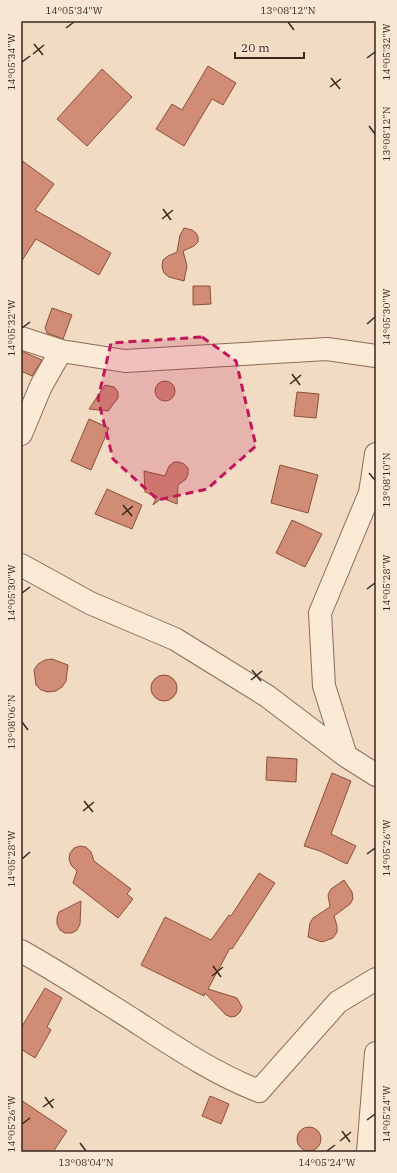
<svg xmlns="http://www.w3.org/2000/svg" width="397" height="1173" font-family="'IBM Plex Serif',serif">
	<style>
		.building { fill: #d18c75; stroke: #8c4f3c }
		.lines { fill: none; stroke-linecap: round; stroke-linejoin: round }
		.minor-casing { stroke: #8c6b58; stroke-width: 24 }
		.minor { stroke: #fbead6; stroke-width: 22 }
		.marked { fill: #c2185b; fill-opacity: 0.2; stroke: #c2185b; stroke-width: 3; stroke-dasharray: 8 5; stroke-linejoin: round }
		.ticks { fill: none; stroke: #3a261d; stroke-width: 1.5 }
		.neatline { fill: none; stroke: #3a261d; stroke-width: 1.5 }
		.ticks-label { font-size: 10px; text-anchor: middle; fill: #3a261d }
	</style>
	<rect width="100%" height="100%" fill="#f1dbc2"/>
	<path class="building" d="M208,66L236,83L223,105L212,99L184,146L156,129L172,104L182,110Z
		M102,69L132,97L87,146L57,119Z
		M21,160L54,184L35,210L111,253L99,275L36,239L21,262Z
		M184,228L192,230L196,233L198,237V242L194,246L183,251L187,266L184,281L169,277L164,273L162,267L163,260L168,256L177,252L180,235Z
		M193,286H210L211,304L193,305Z
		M52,308L72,315L63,339L47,333L45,328Z
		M21,351L42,360L32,376L21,371Z
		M155 391a10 10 0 1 1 20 0a10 10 0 1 1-20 0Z
		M105,385L114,387L118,392V398L108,411L89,409Z
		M297,392L319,394L316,418L294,416Z
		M89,419L109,428L91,470L71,461Z
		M174,462H179L184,464L188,468V474L186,479L178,485L177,504L162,498L153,505L157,496L145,492L144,471L165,476L169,466Z
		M280,465L318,475L308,513L271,503Z
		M107,489L142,505L132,529L95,514Z
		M292,520L322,534L305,567L276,553Z
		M52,659L68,665L66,681L62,687L56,691L48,692L41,690L36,685L34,670L38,664L45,660Z
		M151 688a13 13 0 1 1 26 0a13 13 0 1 1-26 0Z
		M267,757L297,759L296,782L266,780Z
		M332,773L351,781L331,834L356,846L347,864L320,851L304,846Z
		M80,846L86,847L91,852L94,861L131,889L127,894L133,899L118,918L73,883L77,871L71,865L69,859L70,853L74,848Z
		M259,873L275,883L232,949L230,948L208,989L237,998L242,1007L240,1012L236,1016L231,1017L226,1015L205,993L204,996L141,965L165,917L211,940L229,915L231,916Z
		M344,880L352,892L353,899L350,904L334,916L337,926V932L333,938L322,942L308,937L310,923L313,918L330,907L328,895L331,889Z
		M81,901L80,924L77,930L72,933H65L60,930L57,924V918L59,912Z
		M45,988L62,998L47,1027L51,1030L35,1058L21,1049V1028Z
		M210,1096L229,1104L221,1124L202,1116Z
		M21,1100L67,1131L53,1152H21Z
		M297 1139a12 12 0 1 1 24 0a12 12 0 1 1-24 0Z"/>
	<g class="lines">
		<defs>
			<path id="minor" d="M21,338L61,351L125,361L327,349L376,356
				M21,434L41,386L61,351
				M21,565L90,603L175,639L267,696L346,756L376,775
				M346,756L324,686L320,613L370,493L376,454
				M21,951C60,973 97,997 135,1021C175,1047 215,1074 259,1091L338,1002L376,979
				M368,1152L376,1053"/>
		</defs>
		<use href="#minor" class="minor-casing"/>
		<use href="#minor" class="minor"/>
	</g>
	<path class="marked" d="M202,337L236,361L256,446L207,489L158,500L113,459L98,399L111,343Z"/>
	<path class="ticks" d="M288,22L294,30M66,28L74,22M34,44L43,55M33,54L44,45M367,58L375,52M22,62L30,56M331,78L340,89M330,87L341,79M369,126L375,134M163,209L171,220M162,219L173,210M367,324L375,317M22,328L30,322M292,374L300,385M290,384L301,375M369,473L375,480M123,505L132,516M122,515L133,506M367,589L375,583M22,593L30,587M252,670L261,681M251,680L262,671M22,722L28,730M84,801L93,812M83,811L94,802M367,854L375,848M22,859L30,852M213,966L221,977M212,976L223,967M45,1097L53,1108M43,1107L54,1099M367,1120L375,1114M22,1124L30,1118M342,1131L350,1142M340,1141L351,1132M80,1143L86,1151M327,1151L335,1145"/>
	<rect width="397" height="1173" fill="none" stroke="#f7e6d2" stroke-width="44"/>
	<path d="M235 52v6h69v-6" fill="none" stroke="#3a261d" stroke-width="2"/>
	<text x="241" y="52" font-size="12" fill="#3a261d" stroke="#f7e6d2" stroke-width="3" paint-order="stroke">20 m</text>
	<rect x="22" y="22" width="353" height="1129" class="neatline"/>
	<g class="ticks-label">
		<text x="74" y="14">14°05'34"W</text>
		<text x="288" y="14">13°08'12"N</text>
		<text transform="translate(386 52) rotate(-90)" y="4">14°05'32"W</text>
		<text transform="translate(11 62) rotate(-90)" y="4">14°05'34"W</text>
		<text transform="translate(386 134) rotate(-90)" y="4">13°08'12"N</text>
		<text transform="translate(386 317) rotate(-90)" y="4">14°05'30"W</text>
		<text transform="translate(11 328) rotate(-90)" y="4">14°05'32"W</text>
		<text transform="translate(386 480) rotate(-90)" y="4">13°08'10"N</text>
		<text transform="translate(386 583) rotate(-90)" y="4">14°05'28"W</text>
		<text transform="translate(11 593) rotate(-90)" y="4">14°05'30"W</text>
		<text transform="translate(11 722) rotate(-90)" y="4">13°08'06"N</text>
		<text transform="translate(386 848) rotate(-90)" y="4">14°05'26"W</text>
		<text transform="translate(11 859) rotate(-90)" y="4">14°05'28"W</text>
		<text transform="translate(386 1114) rotate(-90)" y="4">14°05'24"W</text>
		<text transform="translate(11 1124) rotate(-90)" y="4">14°05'26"W</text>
		<text x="86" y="1166">13°08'04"N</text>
		<text x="327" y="1166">14°05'24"W</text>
	</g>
</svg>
